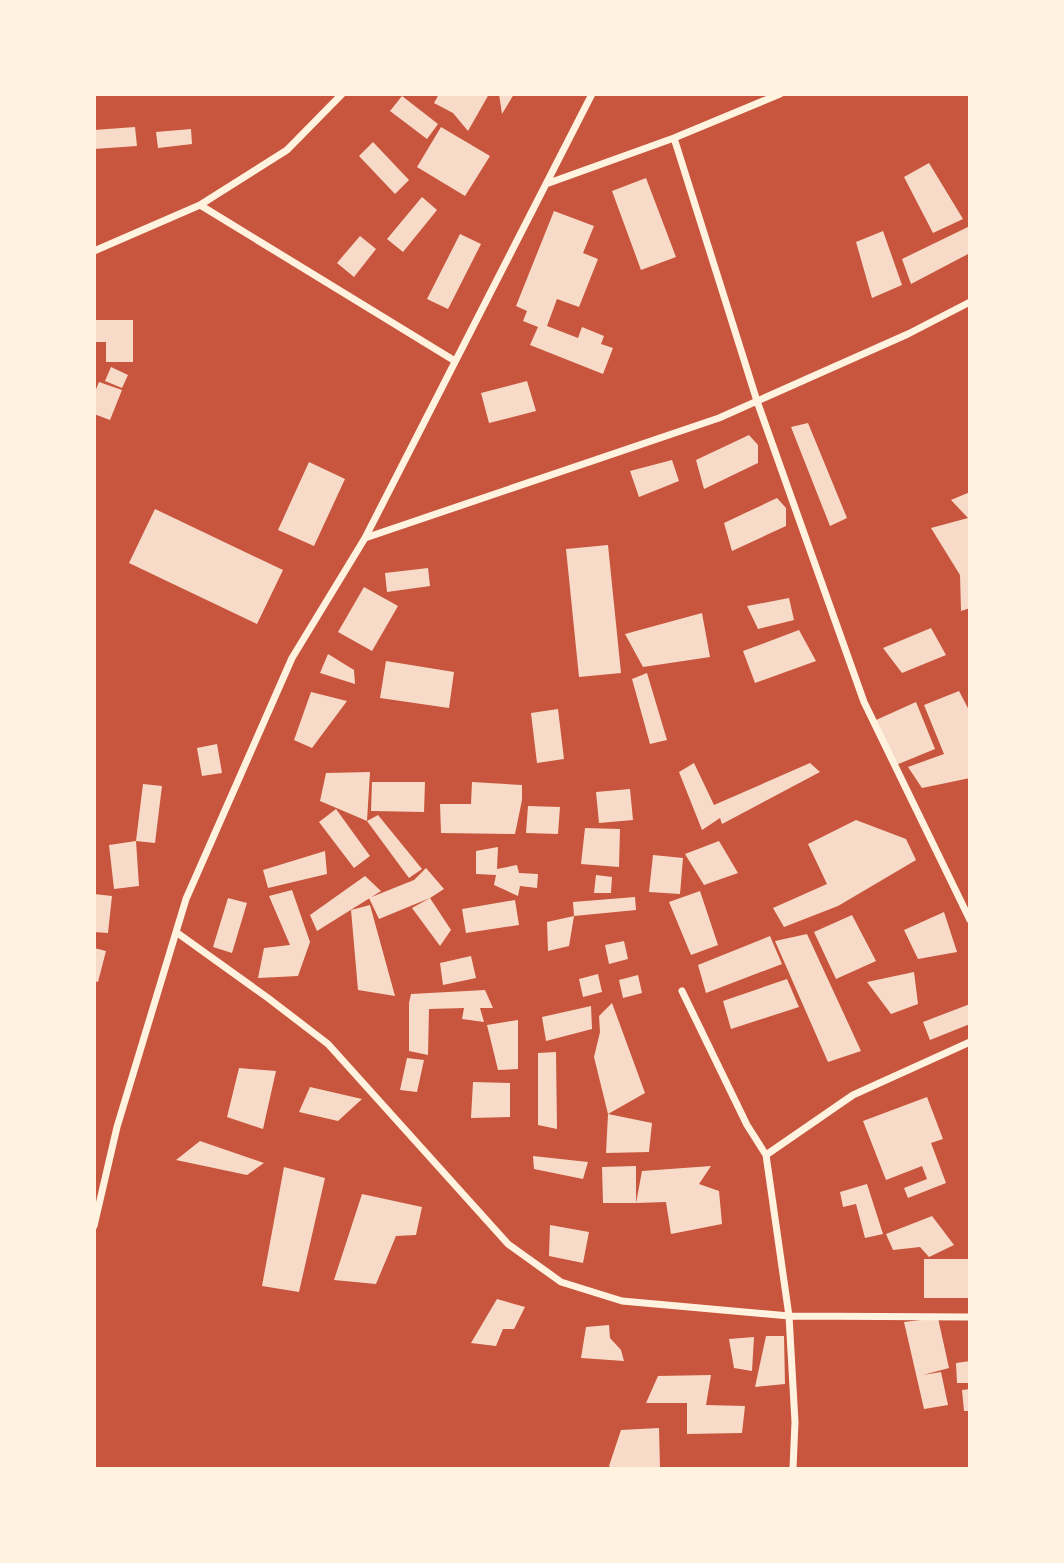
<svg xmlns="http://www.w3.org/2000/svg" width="1064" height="1563" font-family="Merriweather,serif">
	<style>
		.building { fill: #f7dbc8 }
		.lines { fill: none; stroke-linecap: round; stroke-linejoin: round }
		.minor { stroke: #fff3e0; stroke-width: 7 }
	</style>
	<rect width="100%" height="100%" fill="#c8553d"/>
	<path class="building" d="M439,94H489L468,131L453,113L434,103Z
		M499,94H514L502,114Z
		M402,96L438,124L427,139L390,111Z
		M135,127L137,146L94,149V130Z
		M441,127L490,156L465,196L417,167Z
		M191,129L192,144L158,148L156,132Z
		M373,142L409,180L395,194L359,156Z
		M929,163L963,219L933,233L904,177Z
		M646,178L676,257L641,270L612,191Z
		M422,197L437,210L403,252L387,239Z
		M554,211L594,226L583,253L598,259L579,307L557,299L547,326L578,338L582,327L604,336L601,344L613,348L603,374L530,345L538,327L523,321L527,311L516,306Z
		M970,226V253L911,284L902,259Z
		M883,231L902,285L872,298L856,242Z
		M460,234L481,244L448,309L427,299Z
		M360,236L376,249L354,277L337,263Z
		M94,320H133V362H106V342H94Z
		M111,367L128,375L122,388L105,381Z
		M527,381L536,411L489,423L481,393Z
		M99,382L122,390L110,420L94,414V394Z
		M808,423L847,518L830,526L791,427Z
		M749,435L758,445V463L704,489L696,460Z
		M672,460L679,481L639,497L630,471Z
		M309,462L345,479L314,546L278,530Z
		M970,492V608L961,611L960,575L931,528L968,518L951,500Z
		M777,498L786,508V526L732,551L724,523Z
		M155,509L283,570L257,624L129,563Z
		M608,545L621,673L579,677L566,549Z
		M428,568L430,586L387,592L385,573Z
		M364,587L398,606L372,651L338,632Z
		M789,598L794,620L758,629L747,606Z
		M702,613L710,657L643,667L625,634Z
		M931,628L946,655L902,673L883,648Z
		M799,630L816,661L755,683L743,651Z
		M328,654L354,670L355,684L320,673Z
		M386,661L454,672L449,708L380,698Z
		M647,673L667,740L650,744L632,679Z
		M959,691L970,712V778L922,788L908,767L944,754L924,705Z
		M311,692L347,701L312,748L294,740Z
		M916,702L935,749L896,765L876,720Z
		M558,709L564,759L537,763L531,713Z
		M217,744L222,773L202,776L197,748Z
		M694,763L714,805L810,763L820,772L722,824L720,818L702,830L679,772Z
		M370,772L367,821L378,815L422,869L409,878L367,821L320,801L326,773Z
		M372,782H425L424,812L371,811Z
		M472,782L522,785V800L515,834L441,833L440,804H471Z
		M143,784L162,786L155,843L136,841L139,886L114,889L109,845L136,841Z
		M630,789L633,820L599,823L596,792Z
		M528,806L560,807L558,834L526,833Z
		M336,809L370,856L354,868L319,822Z
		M856,820L906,839L916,860L838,906L784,927L773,908L827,884L808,844Z
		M585,828L620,829L619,867L581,864Z
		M719,841L738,873L704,885L685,854Z
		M498,847L497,869L517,865L519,873L538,874L537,888L520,886L518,896L494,885L496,875L476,874V851Z
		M325,851L327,874L268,888L263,870Z
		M653,855L683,858L680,894L649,892Z
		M426,868L444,889L430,898L451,930L440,946L412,908L430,898L379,919L369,898L414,880Z
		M596,875L612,877L611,893H594Z
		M365,876L381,891L317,931L310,915Z
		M292,890L310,942L298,976L258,978L264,948L290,945L269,896Z
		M700,891L718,945L691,955L669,902Z
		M94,894L112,896L108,933L94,932Z
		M635,897L636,910L574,916L573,902Z
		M228,898L247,903L232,953L213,947Z
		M515,900L519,925L466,933L462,909Z
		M370,905L395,996L358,990L351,910Z
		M944,912L957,952L918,959L904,930Z
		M852,915L876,961L836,979L814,932Z
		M574,916L569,946L548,951L547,922Z
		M807,934L861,1051L828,1062L775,941Z
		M770,936L782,964L706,993L698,965Z
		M624,941L628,959L609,964L605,945Z
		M94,948L106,951L98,982L94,981Z
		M471,956L476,978L443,985L440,963Z
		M914,972L918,1004L891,1014L867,982Z
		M598,974L602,992L583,997L579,979Z
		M638,975L642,993L623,998L619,980Z
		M787,979L799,1007L731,1029L723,1001Z
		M485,990L493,1008H480L484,1022L462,1019L464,1008L429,1009L428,1055L409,1051V1003L411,994Z
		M612,1003L645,1093L608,1114L594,1057L600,1032L599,1016Z
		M970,1004V1024L930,1040L923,1022Z
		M591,1006L592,1029L546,1041L542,1017Z
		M518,1020V1069L498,1070L487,1025Z
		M556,1052L557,1129L538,1125V1053Z
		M407,1058L424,1060L417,1092L400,1090Z
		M239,1068L276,1071L263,1129L227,1117Z
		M473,1082L510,1083V1117L471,1118Z
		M310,1087L362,1099L338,1121L299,1112Z
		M927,1097L943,1139L931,1143L946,1183L908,1198L904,1188L927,1179L922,1166L886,1180L863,1121Z
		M608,1114L652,1123L649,1152L606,1153Z
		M200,1141L264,1163L247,1175L176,1160Z
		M533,1156L588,1162L583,1179L534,1169Z
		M636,1166V1203H603L602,1167Z
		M711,1166L699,1184L719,1191L722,1224L671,1234L666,1202L636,1203L642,1171Z
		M284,1167L325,1178L299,1292L262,1286Z
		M867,1184L883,1234L865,1238L856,1204L843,1207L840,1192Z
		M362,1194L422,1207L416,1235L396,1236L376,1284L334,1280Z
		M932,1216L954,1245L929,1257L920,1247L893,1250L886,1234Z
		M550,1225L589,1232L583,1263L549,1256Z
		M924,1259H970V1298H924Z
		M497,1299L525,1307L514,1329H503L496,1346L471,1343Z
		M938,1318L949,1368L923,1375L941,1372L948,1405L924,1409L904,1322Z
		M609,1325L610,1338L621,1350L624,1361L581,1358L586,1327Z
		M766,1336H784L785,1384L755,1387Z
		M754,1337L752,1371L734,1368L729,1339Z
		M970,1361V1383H957L956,1363Z
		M711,1375L706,1405L745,1406L742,1433L687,1434V1403H646L658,1376Z
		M970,1389V1411H964L962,1390Z
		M659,1428L660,1468H611L609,1466L621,1430Z"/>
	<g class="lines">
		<path class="minor" d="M674,138L757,401L864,702L970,920
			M546,184L674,138L780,94
			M200,205L455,361
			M94,251L200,205L287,150L342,94
			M365,538L719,418L908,334L970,302
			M176,932L268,998L328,1044L508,1244L561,1282L622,1301L789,1316L970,1317
			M682,991L747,1125L766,1155L789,1316L795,1422L793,1468
			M766,1155L853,1095L970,1042
			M94,1226L117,1127L186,899L292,658L365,538L592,94"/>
	</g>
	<rect width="1064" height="1563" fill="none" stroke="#fff3e0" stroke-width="192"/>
</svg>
